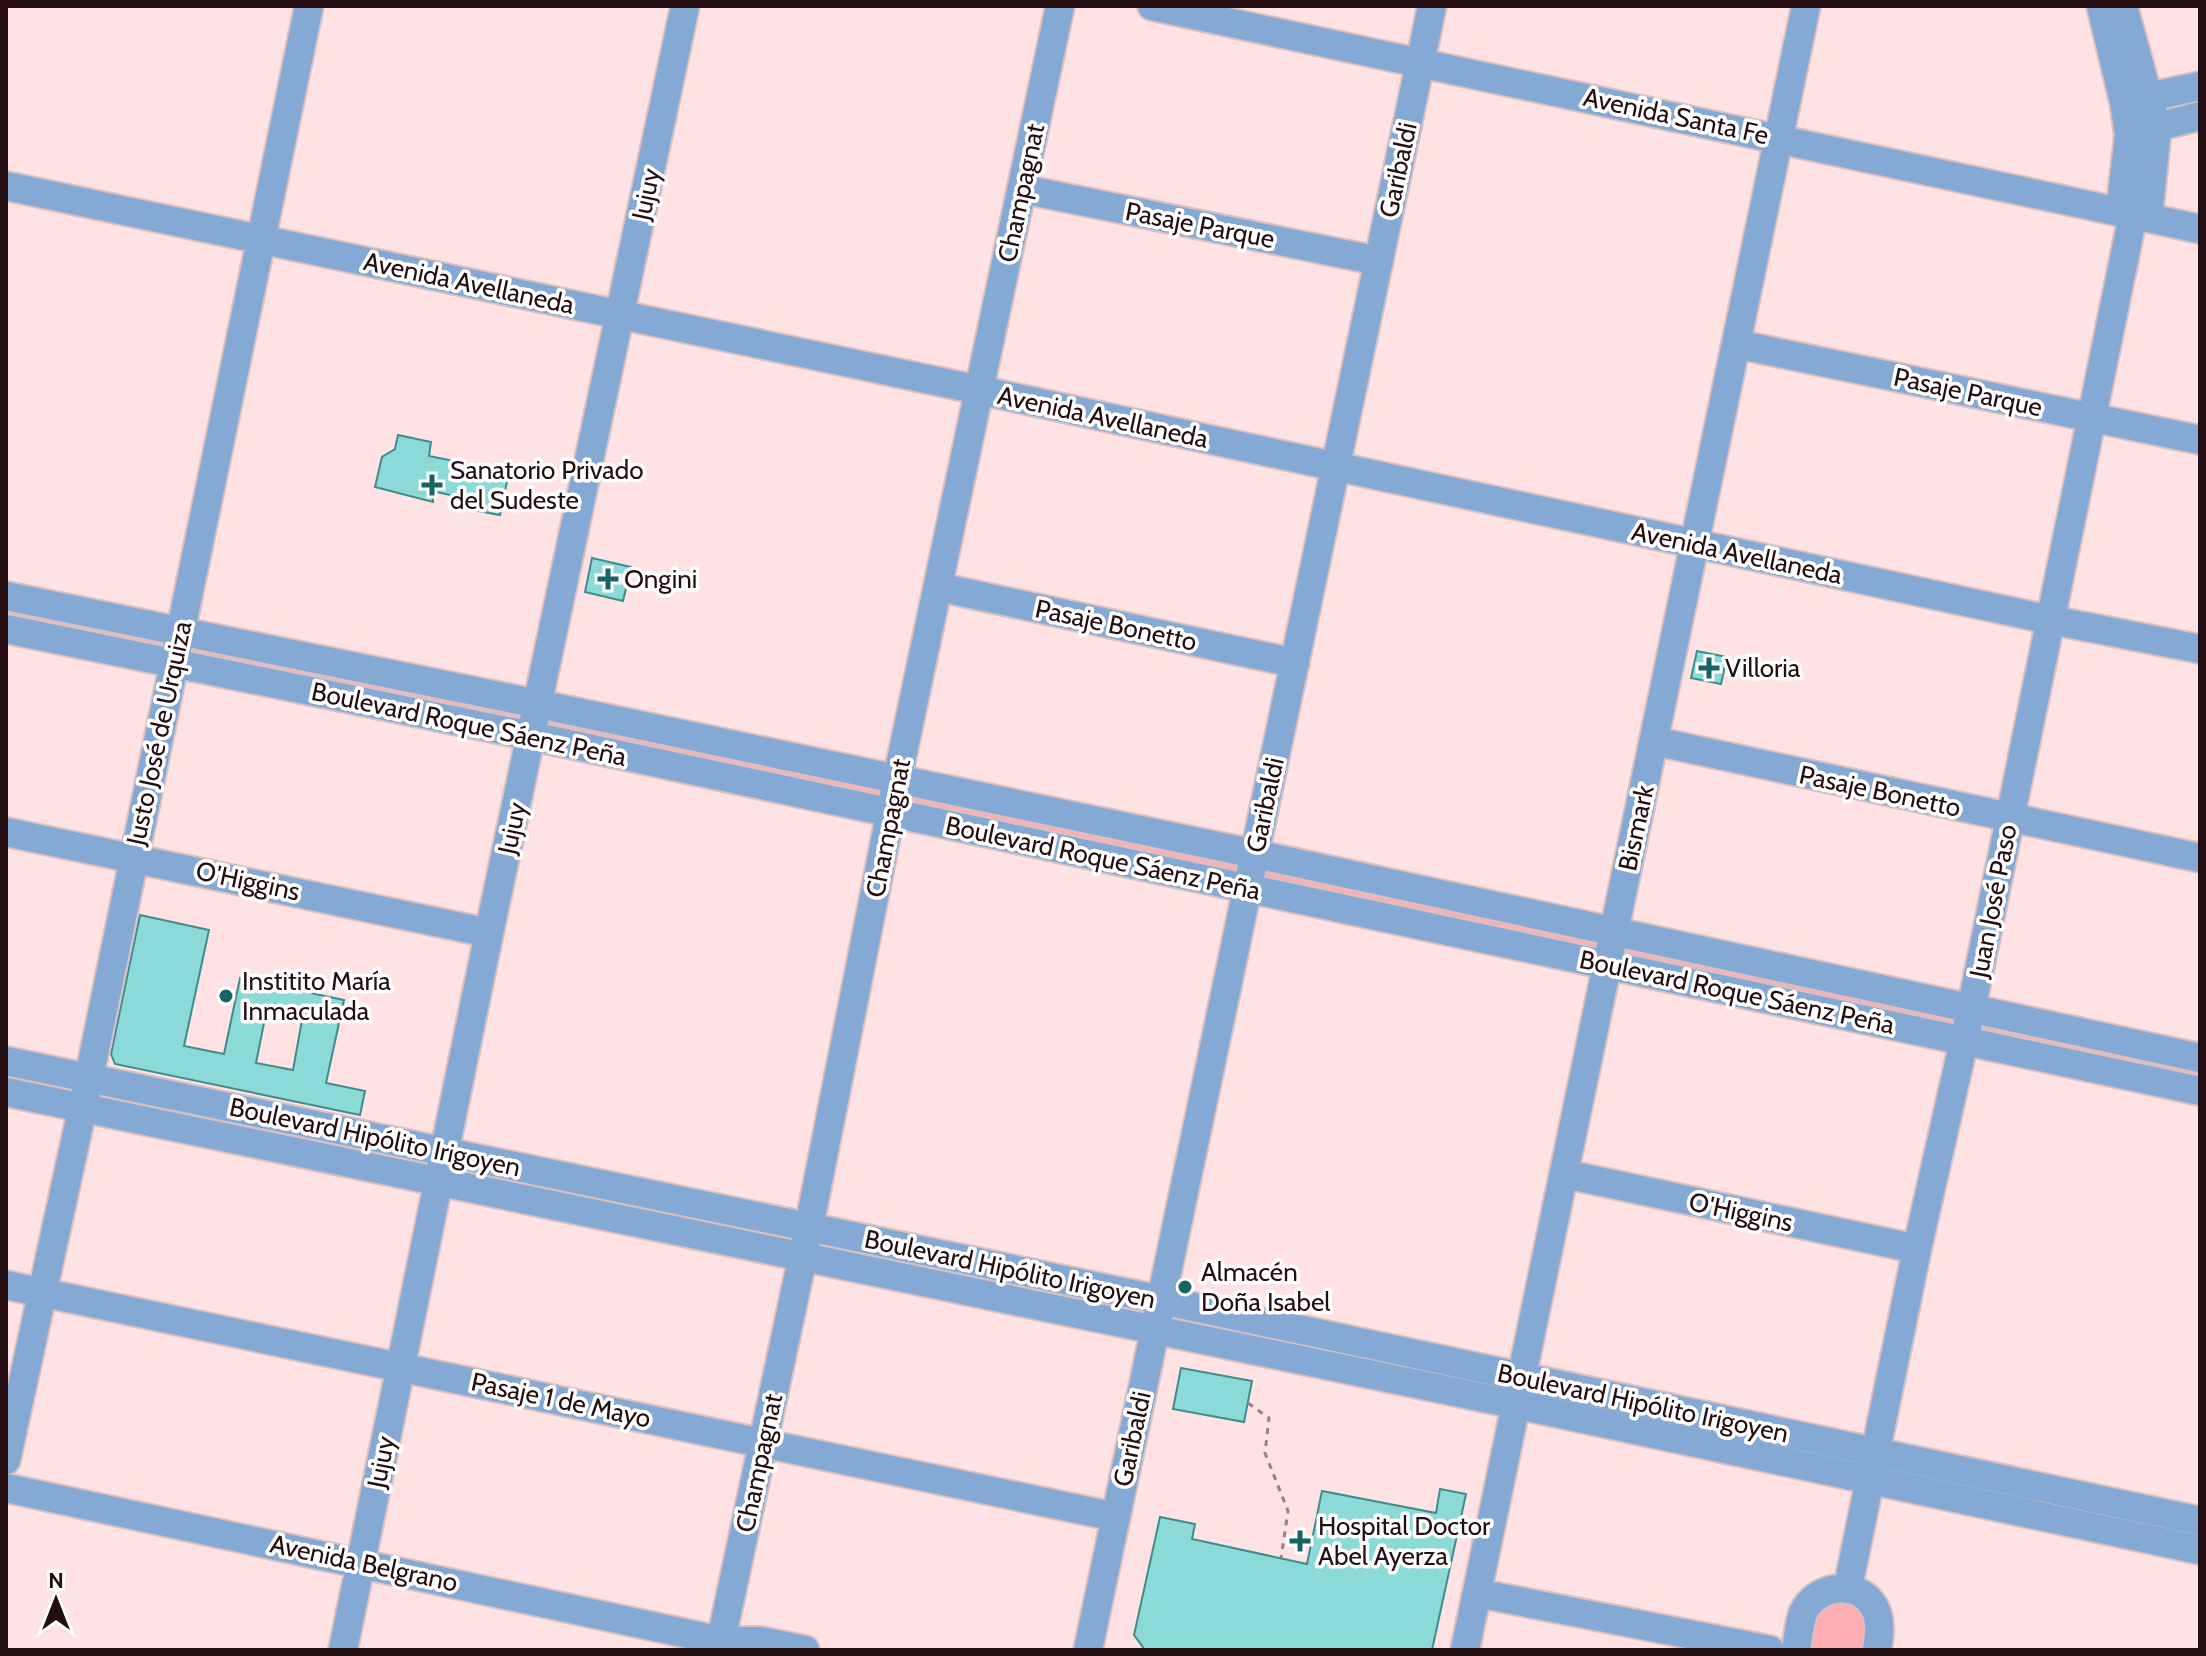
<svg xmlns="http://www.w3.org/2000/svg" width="2206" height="1656" font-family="Cabin,sans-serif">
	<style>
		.green { fill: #ffadb4 }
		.building { fill: #8bdad7; stroke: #3e8d8c; stroke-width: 2; fill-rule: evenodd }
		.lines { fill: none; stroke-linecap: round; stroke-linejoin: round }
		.minor-casing { stroke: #dbc0c2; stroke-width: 32 }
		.path { stroke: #9a8082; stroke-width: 3; stroke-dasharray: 6 6; stroke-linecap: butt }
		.minor { stroke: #84a9d5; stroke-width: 28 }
		.poi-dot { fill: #166463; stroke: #fff; stroke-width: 3 }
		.labels { text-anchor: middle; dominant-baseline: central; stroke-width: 7; stroke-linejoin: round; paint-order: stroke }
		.street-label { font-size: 26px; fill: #250e11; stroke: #fff }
		.poi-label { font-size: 26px; fill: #250e11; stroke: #fff; text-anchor: start }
	</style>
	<rect width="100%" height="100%" fill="#fee2e4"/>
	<path class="green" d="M6,608L1353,887L2200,1066V1080L6,620Z
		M1863,1595L1877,1650H1796L1803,1612Z"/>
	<path class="building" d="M398,435L431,442L429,456L509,472L500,515L472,510L473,500L432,491L433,502L375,487L382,457L395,449Z
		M592,558L631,567L623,601L585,592Z
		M1697,651L1727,657L1721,684L1691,678Z
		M140,915L209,930L184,1046L224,1054L240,978L344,1000L326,1083L365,1091L360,1115L115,1064L111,1054ZM266,1013L302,1020L293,1070L256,1063Z
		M1181,1368L1252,1381L1244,1422L1173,1409Z
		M1440,1489L1466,1494L1432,1650H1145L1134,1635L1160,1517L1195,1524L1192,1539L1307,1564L1322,1491L1436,1513Z"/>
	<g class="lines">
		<defs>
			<path id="minor" d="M1152,6L2200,229
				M2101,6L2124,102L2129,135L2120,212
				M2123,6L2157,129L2148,218
				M2130,101L2200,86
				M2141,131L2200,116
				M6,186L979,390L2051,620L2200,649
				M1022,189L1379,261
				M1736,344L2200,440
				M938,587L1295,663
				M6,596L538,704L1255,854L2200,1058
				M6,629L531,736L2200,1091
				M1654,741L2200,858
				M6,832L489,933
				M6,1061L1161,1300L2200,1521
				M6,1092L1514,1404L2200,1550
				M1565,1174L1917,1249
				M6,1285L1116,1517
				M6,1460L89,1078L309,6
				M6,1488L721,1641H760L805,1650
				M1848,1587L1917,1249L1971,1010L2133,215
				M1477,1593L1770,1650
				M343,1650L489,933L685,6
				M719,1650L809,1227L897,780L1060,6
				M1088,1650L1432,6
				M1465,1650C1576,1102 1695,555 1806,6
				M1796,1650C1798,1639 1799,1624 1803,1613C1817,1582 1865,1579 1877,1613C1881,1626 1879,1637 1877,1650"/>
		</defs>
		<use href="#minor" class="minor-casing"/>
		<path class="path" d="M1248,1403L1269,1418L1265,1453L1288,1511L1281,1558"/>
		<use href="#minor" class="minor"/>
	</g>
	<g class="poi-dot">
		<path d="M428 473h8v8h8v8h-8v8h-8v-8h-8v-8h8z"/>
		<path d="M604 567h8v8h8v8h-8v8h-8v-8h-8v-8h8z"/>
		<path d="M1705 656h8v8h8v8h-8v8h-8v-8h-8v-8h8z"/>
		<circle cx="226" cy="996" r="8"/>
		<circle cx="1185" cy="1287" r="8"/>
		<path d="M1296 1529h8v8h8v8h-8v8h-8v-8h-8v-8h8z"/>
	</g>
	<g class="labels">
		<g class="street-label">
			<text transform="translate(1676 116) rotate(12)">Avenida Santa Fe</text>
			<text transform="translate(1398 170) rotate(-78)">Garibaldi</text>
			<text transform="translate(1021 193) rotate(-78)">Champagnat</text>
			<text transform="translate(646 194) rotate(-78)">Jujuy</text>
			<text transform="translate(1200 225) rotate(11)">Pasaje Parque</text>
			<text transform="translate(469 283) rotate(12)">Avenida Avellaneda</text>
			<text transform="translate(1968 392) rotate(12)">Pasaje Parque</text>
			<text transform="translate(1103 417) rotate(12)">Avenida Avellaneda</text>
			<text transform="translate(1737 553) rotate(12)">Avenida Avellaneda</text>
			<text transform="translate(1116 625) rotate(12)">Pasaje Bonetto</text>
			<text transform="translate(469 724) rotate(12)">Boulevard Roque Sáenz Peña</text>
			<text transform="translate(159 733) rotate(-78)">Justo José de Urquiza</text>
			<text transform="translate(1880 791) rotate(12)">Pasaje Bonetto</text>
			<text transform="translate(1265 805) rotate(-78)">Garibaldi</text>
			<text transform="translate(512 828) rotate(-78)">Jujuy</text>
			<text transform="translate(888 828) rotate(-79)">Champagnat</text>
			<text transform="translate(1636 828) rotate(-78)">Bismark</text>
			<text transform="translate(1103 858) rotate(12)">Boulevard Roque Sáenz Peña</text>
			<text transform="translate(248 881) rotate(12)">O'Higgins</text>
			<text transform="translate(1993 901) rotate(-79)">Juan José Paso</text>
			<text transform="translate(1737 992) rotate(12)">Boulevard Roque Sáenz Peña</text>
			<text transform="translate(375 1137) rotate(12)">Boulevard Hipólito Irigoyen</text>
			<text transform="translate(1741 1212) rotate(12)">O'Higgins</text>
			<text transform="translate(1010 1269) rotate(12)">Boulevard Hipólito Irigoyen</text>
			<text transform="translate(561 1400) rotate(12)">Pasaje 1 de Mayo</text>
			<text transform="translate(1643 1403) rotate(12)">Boulevard Hipólito Irigoyen</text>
			<text transform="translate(1132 1439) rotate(-78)">Garibaldi</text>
			<text transform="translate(381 1462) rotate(-79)">Jujuy</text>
			<text transform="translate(759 1463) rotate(-78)">Champagnat</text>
			<text transform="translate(364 1563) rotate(12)">Avenida Belgrano</text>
		</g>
		<g class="poi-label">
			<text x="450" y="470">Sanatorio Privado<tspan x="450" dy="30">del Sudeste</tspan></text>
			<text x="624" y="579">Ongini</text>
			<text x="1725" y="668">Villoria</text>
			<text x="242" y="981">Institito María<tspan x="242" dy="30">Inmaculada</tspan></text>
			<text x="1201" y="1272">Almacén<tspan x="1201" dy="30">Doña Isabel</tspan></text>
			<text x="1318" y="1526">Hospital Doctor<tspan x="1318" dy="30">Abel Ayerza</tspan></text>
		</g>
	</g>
	<rect width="2206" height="1656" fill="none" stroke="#250e11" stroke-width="16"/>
	<g transform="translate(56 1600)" stroke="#ffffff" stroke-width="6" paint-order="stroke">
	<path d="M0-6L14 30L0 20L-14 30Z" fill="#250e11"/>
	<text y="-12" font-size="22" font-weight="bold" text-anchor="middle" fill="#250e11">N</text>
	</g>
</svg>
